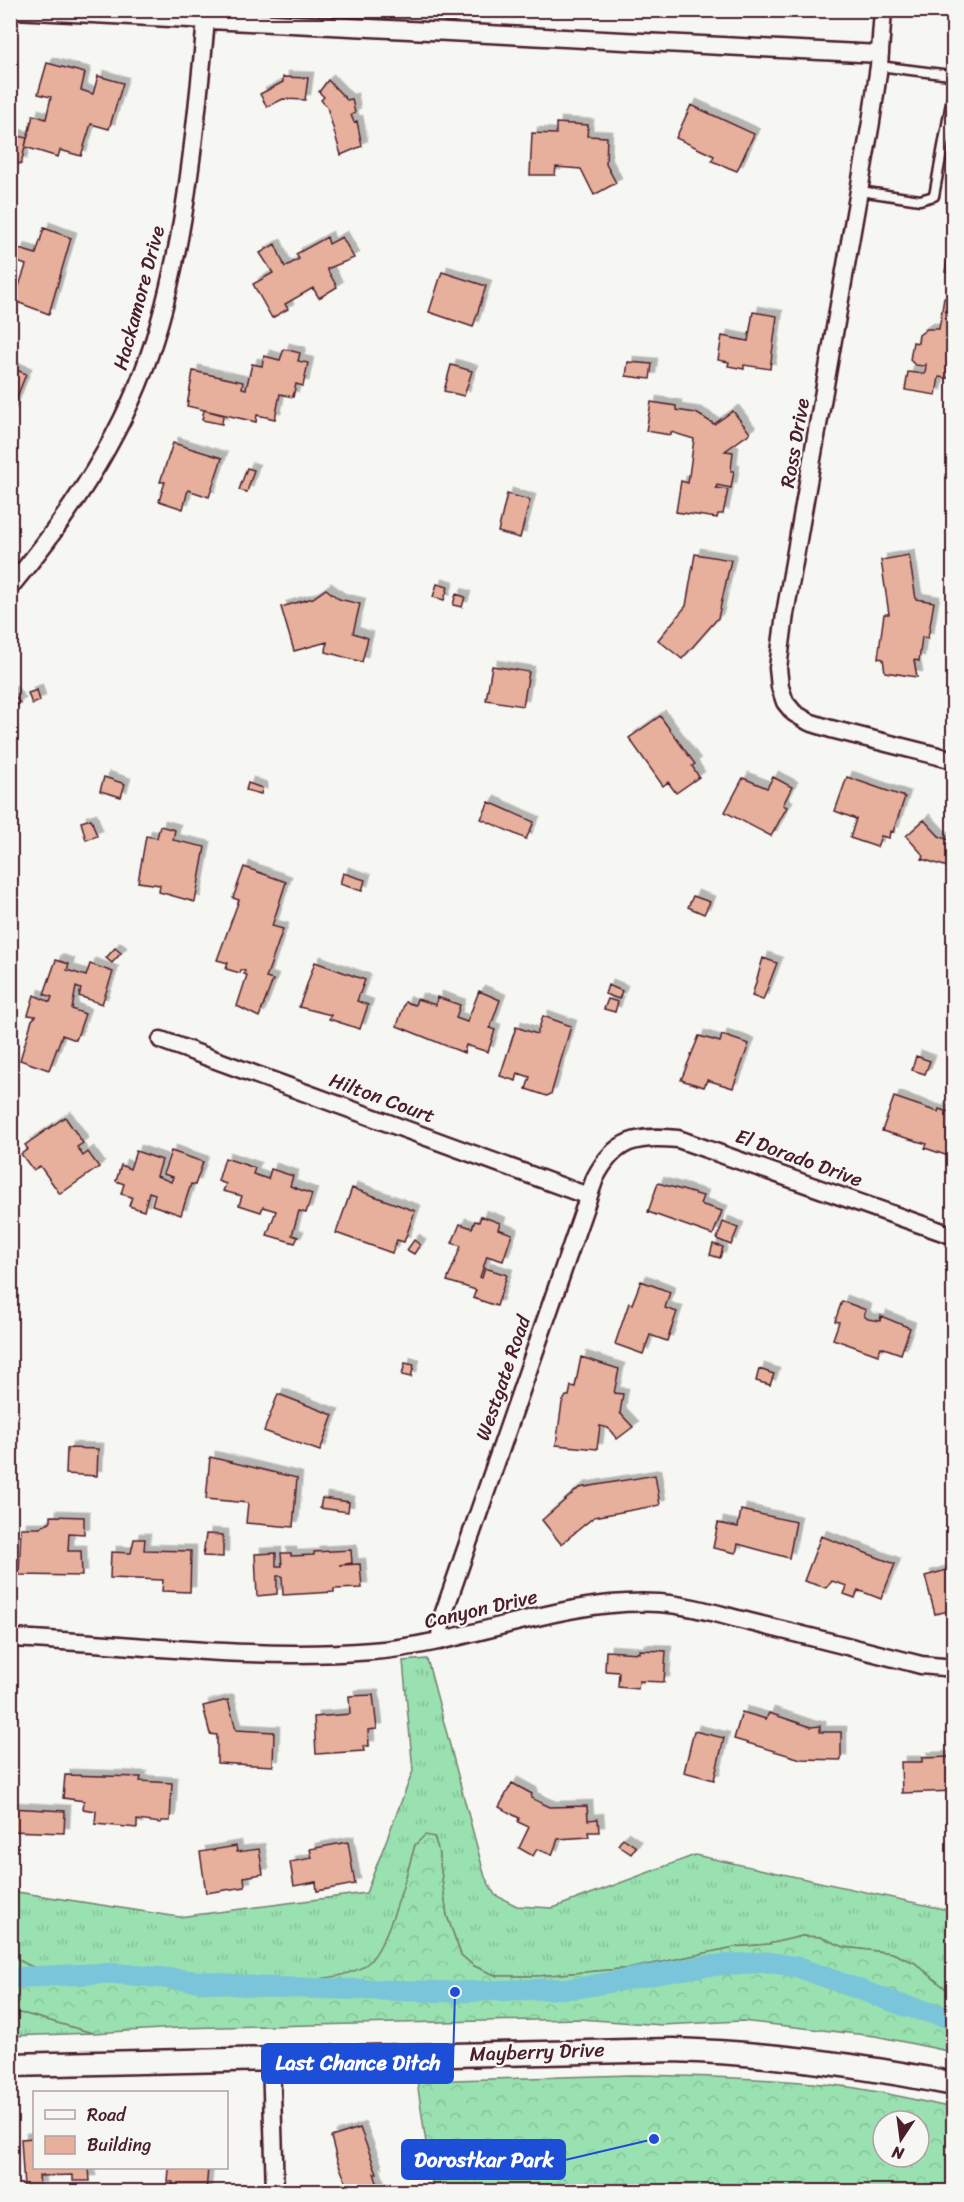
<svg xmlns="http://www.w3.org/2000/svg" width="964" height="2202" font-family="Sriracha,sans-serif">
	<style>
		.grass { fill: url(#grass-tufts); stroke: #72806e; stroke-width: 1.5 }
		.forest { fill: url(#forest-crowns); stroke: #72806e; stroke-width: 1.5; fill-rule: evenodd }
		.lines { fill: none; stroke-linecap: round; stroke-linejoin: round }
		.canal { stroke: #7ac5da; stroke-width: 21 }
		.building { fill: #e7b09c; stroke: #4a1f2b; stroke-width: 1.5; filter: url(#shadow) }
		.service-casing { stroke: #4a1f2b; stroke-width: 13 }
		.minor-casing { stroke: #4a1f2b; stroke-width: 21 }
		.secondary-casing { stroke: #4a1f2b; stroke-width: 27 }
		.service { stroke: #f6f6f2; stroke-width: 8 }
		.minor { stroke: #f6f6f2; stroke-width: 16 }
		.secondary { stroke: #f6f6f2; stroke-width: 22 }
		.labels { text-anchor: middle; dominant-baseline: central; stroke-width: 4.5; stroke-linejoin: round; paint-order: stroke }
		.street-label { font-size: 20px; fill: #4a1f2b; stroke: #f6f6f2 }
		.leader { fill: none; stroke: #1d4ed8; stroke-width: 2 }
		.callout-dot { fill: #1d4ed8; stroke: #f6f6f2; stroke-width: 2 }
		.callout { fill: #1d4ed8; stroke: #1d4ed8; stroke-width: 2 }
		.callout-label { font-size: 21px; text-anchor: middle; font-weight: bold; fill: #fff }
	</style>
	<defs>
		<pattern id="grass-tufts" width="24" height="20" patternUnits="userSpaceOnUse" patternTransform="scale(1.5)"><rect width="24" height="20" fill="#99e1b0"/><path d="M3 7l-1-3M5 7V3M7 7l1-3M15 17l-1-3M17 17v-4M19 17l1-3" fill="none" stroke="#85c198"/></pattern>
		<pattern id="forest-crowns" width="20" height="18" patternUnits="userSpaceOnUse" patternTransform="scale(1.5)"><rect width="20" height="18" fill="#99e1b0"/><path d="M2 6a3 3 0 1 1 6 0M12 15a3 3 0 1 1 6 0" fill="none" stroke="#85c198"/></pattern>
		<filter id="shadow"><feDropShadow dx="5.5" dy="-5.5" stdDeviation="0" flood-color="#0004"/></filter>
	</defs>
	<rect width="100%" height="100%" fill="#f6f6f2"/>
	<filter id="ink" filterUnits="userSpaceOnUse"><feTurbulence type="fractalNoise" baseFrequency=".0167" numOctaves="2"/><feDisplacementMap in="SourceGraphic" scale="12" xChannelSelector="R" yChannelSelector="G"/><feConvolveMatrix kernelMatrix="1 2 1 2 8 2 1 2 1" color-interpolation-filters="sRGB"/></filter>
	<g filter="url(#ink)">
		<path class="grass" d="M427,1659L485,1877L495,1895L517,1906L553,1908L695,1855L953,1911V1995L915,1963L892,1953L844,1947L820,1937L802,1936L769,1944L735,1947L633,1968L538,1976H497L474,1966L461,1955L447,1916L438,1849L434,1837L415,1845C407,1874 389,1942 369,1963C333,1998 163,1971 112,1969C102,1968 91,1967 80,1967C66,1968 53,1973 39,1969C30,1967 20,1960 11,1956L10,1891L179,1917L366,1893L413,1771L403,1661Z
			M10,2012L26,2014L93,2033L11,2036Z"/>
		<path class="forest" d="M425,1835L434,1837L438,1849L447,1916L461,1955L474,1966L497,1976H538L633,1968L735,1947L769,1944L802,1936L820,1937L844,1947L892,1953L915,1963L953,1995V2052L875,2036L741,2021L662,2025L580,2019L484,2021L178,2028L93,2033L26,2014L11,2012V1956C20,1960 30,1967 39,1969C53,1973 66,1968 80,1967C92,1967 105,1968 117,1969C166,1973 334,1997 369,1962C389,1942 407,1874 415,1845Z
			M632,2075C696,2076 760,2078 823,2084C868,2088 910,2099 953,2108V2191H433L417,2081ZM883,2121H919V2157H883Z"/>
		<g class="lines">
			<path class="canal" d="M10,1978L110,1973L261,1987L455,1992L578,1988L704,1966L768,1962L797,1967L902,2005L954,2019"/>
		</g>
		<path class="building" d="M47,63L85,73L81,90L93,94L98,76L123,83L109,129L91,124L81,156L60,150L58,157L25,147L33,115L46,119L51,97L38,94Z
			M283,77L308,78L305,100L283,99L267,107L260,94L283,82Z
			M328,80L347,100L352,99L355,113L351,115L354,122L357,121L362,146L341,155L327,107L321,100L324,97L319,92Z
			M691,105L754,134L737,171L712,161L714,156L676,138Z
			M556,123L588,125L587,136L607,137L606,164L616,183L594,195L581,169L556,167L555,175H530L532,133L556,134Z
			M10,134L27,138L21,164L10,161Z
			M953,194L954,193V215L946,207L948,198Z
			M44,228L71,238L49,314L14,301L26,265L15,261L19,249L36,254Z
			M952,231H954V273L945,272Z
			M327,237L329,244L342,237L354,258L327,269L337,287L319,298L313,288L285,304L288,309L272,318L253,284L273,273L260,253L275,244L285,267L299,259L296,254Z
			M442,272L486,286L473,327L429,312Z
			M944,298L954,299V379L939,377L936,395L905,390L908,372L925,374L926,364L923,366L915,365L910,360L913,342L918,343L919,335L927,329H939Z
			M753,312L777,316L770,369L744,365V369L728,366L729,362L718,360L722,336L748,341Z
			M284,349L300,353L298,361L308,363L303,386L296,384L293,397L280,394L275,419L257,415L256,422L187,406L193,371L243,382L242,388L246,389L252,364L262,366L264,356L280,360Z
			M628,362L652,364L650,379L626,376Z
			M451,365L472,371L464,396L444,391Z
			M10,367L26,374L10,415Z
			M651,402L676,406V410L696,413L714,424L733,411L750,433L725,451L733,452L731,471H734L731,488L717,485L716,488L728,490L723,514H718L717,518L676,512L681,481L688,483L694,439L671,432V435L646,431Z
			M204,410L223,415L222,424L202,420Z
			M173,443L222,458L209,497L188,490L183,509L159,501L165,482H160Z
			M247,468L254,470L247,492L239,490Z
			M507,494L530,500L520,538L498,532Z
			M695,554L731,560L718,618L682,659L658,640L686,606Z
			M909,555L916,599L934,602L928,638L922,637L919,661L914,660L917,677L885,672L883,659L878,658L884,614H889L881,560Z
			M437,584L448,587L444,600L433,597Z
			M326,589L339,599L360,604L353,633L368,638L362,662L326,652L327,642L294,651L281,607L313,598Z
			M456,594L465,597L462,607L453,605Z
			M492,666L529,672L523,706L486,700Z
			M37,690L40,701L32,704L28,693Z
			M10,691L20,703L10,710Z
			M660,716L695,764L692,766L699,777L676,793L668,782L663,786L629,738Z
			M104,777L125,784L121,797L100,791Z
			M773,777L792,787L783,805L787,807L771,836L725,812L743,778L767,788Z
			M847,777L905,797L893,832L890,831L889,838L881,836L877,847L850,838L856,819L835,811Z
			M248,783L262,788L261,794L246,790Z
			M489,802L534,822L526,839L481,819Z
			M91,819L97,836L86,840L81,822Z
			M924,820L939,836L954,842V869L922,859L924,856L906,836Z
			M160,826L175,830L173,840L205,847L195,902L159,892L160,885L138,882L146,836L157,838Z
			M244,867L286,882L272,926L283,929L266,978L273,980L259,1017L237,1006L247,975L244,974L245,971L241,970L240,973L226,969L228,963L217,960L239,900L233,898Z
			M343,873L365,880L362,891L340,884Z
			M693,896L710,902L704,914L688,907Z
			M115,948L121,953L112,963L106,958Z
			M763,958L777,963L763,1000L752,996Z
			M56,960L69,964L67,970L86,976L90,964L113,972L102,1004L79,996L81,989L76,987L72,1009L85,1014L76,1040L62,1035L49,1070L20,1060L32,1020L36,1016L28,1015L34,995L50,1002L52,997L44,994Z
			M315,962L365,980L357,1001L368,1005L360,1029L329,1019L331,1015L299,1007Z
			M608,985L622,991L619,999L605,994Z
			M479,991L500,1000L490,1028L495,1030L488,1052L466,1045L464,1053L397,1026L405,1002L415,1005L417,999L436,1005L437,997L460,1005L456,1018L467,1022Z
			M608,999L618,1002L615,1012L604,1009Z
			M543,1016L571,1026L551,1094L547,1096L526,1089L530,1077L518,1073L516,1081L500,1076L516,1027L537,1034Z
			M722,1035L749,1044L733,1088L707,1080L704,1087L681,1080L699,1036L720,1042Z
			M916,1056L930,1061L925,1074L912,1070Z
			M894,1097L938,1112L939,1109L954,1114V1158L925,1148L927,1144L882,1131Z
			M65,1117L83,1143L77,1147L83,1156L88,1152L99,1167L60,1194L40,1166L33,1170L21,1154L28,1149L25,1145Z
			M136,1151L162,1160L157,1176L171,1182L173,1177L163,1174L171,1151L203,1162L195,1185L191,1184L181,1215L152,1205L155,1194L149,1192L144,1211L129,1206L132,1197L121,1194L124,1184L116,1181L121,1165L130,1169Z
			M225,1158L255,1168L253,1174L268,1179L271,1169L293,1176L290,1186L312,1194L306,1213L299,1211L292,1235L298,1237L295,1243L267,1235L276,1211L263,1207L261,1212L239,1205L242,1196L223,1191L226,1184L218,1181Z
			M658,1183L703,1196L700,1204L722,1211L713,1235L648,1212Z
			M352,1188L415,1211L404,1242L397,1240L392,1253L336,1233Z
			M481,1216L500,1223L498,1229L512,1234L503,1261L487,1256L480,1277L482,1278L485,1268L507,1275L497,1306L473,1298L476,1290L447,1281L461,1246L452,1243L460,1224L472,1228L475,1221L479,1222Z
			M723,1222L738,1228L731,1245L717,1239Z
			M414,1240L420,1245L414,1254L407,1250Z
			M713,1244L723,1247L720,1258L710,1255Z
			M641,1281L670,1292L665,1308L677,1312L667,1341L650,1335L643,1354L615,1344L629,1303L632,1304Z
			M842,1301L866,1310L864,1316L868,1319L880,1321L881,1316L910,1328L901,1354L881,1347L878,1355L833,1339L839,1322L835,1321Z
			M581,1357L619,1369L614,1393L623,1394L620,1413L633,1427L617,1439L608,1428L600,1426L597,1449L556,1445L562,1403L566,1396H569L571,1386L575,1387Z
			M405,1363L414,1365L411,1377L402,1375Z
			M759,1369L774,1374L770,1385L756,1381Z
			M278,1394L333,1415L320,1451L264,1431Z
			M67,1448L98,1449L97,1476L66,1474Z
			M210,1457L297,1478L293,1527L246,1523L248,1503L206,1499Z
			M655,1475L660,1505L594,1517L561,1544L542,1520L579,1488Z
			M322,1498L349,1502L348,1512L320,1508Z
			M741,1510L796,1522L789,1558L738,1544L736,1553L713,1548L718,1523L738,1527Z
			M51,1516L84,1517V1534L69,1533L68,1551H81L82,1576L19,1575L21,1528H40L51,1521Z
			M206,1534L223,1535V1557L203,1556Z
			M821,1536L895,1564L881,1599L858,1590L855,1598L844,1594L847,1586L832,1581L826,1588L804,1581Z
			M134,1539H145L144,1550L191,1551L190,1592L162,1591L163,1580L110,1578L111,1552L131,1553Z
			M351,1550L352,1563L339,1565L360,1564L362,1588L334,1589V1592L283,1595L282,1576H277V1594L257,1596L255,1554L276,1553V1566H282L281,1553H291V1556L314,1555V1552Z
			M954,1568V1610L935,1614L925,1576Z
			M639,1650L666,1651L664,1682L639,1681L638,1689L618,1687L619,1672L605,1671L606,1651L639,1653Z
			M373,1695L377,1729L368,1730L369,1746H363L364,1751L316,1754L314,1717L350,1714L349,1696Z
			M228,1700L236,1730L274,1732L273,1766L217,1763V1735L210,1734L203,1706Z
			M742,1712L766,1719L769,1713L811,1727L820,1726V1732H841V1760L801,1759L734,1739Z
			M694,1731L724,1738L714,1780L684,1772Z
			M950,1757V1763H954V1791L902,1793L901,1762H922V1758Z
			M65,1775L141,1777L140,1781L172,1783L170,1821H161V1823L137,1820V1828L95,1824L96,1811L83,1809L84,1801L63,1798Z
			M512,1783L532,1794L531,1798L550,1807L587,1806L588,1820L598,1819L599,1832H588L589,1837L558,1839L552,1855L537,1849L533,1856L519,1848L529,1827L518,1822L519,1818L499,1807Z
			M10,1808L65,1811L64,1833L10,1831Z
			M623,1838L636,1847L631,1854L618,1845Z
			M348,1842L355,1884L317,1891L316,1882L294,1886L290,1862L312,1858L310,1849Z
			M236,1846L237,1852L259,1849L263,1874L244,1877L245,1887L206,1893L200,1852Z
			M360,2128L377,2173H374L380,2192H350L337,2160L331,2137Z
			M34,2138V2168H94H89L90,2181H73V2175L39,2176L40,2187L24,2188L21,2139Z
			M169,2168H208L206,2192H172L173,2182H168Z"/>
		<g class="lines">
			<defs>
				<path id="service" d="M879,66L950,75L954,80
					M860,191L920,200L934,196L954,86"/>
				<path id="minor" d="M14,10L880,54
					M883,10L879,66L871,122L785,614L778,668L780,687L785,702L794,713L809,722L831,729L954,760
					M10,587C62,525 107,459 138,385C183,276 195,136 206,20
					M161,1040L588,1196
					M10,1638C132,1643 250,1661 372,1651C469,1644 562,1597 659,1603C690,1605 721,1615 750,1622C807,1636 864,1650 921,1665L954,1668
					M440,1641L441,1621L595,1178C615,1139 637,1135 678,1139L954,1236
					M271,2059L275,2192"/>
				<path id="secondary" d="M10,2065L673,2050C768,2053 860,2065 954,2084"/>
			</defs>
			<use href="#service" class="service-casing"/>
			<use href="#minor" class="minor-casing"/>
			<use href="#secondary" class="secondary-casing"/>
			<use href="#service" class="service"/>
			<use href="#minor" class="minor"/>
			<use href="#secondary" class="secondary"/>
		</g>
	</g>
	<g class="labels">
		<g class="street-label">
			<text transform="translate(139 298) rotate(-75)">Hackamore Drive</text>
			<text transform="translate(795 443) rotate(-80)">Ross Drive</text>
			<text transform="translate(382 1098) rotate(20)">Hilton Court</text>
			<text transform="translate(799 1158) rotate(20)">El Dorado Drive</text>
			<text transform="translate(503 1378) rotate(-71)">Westgate Road</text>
			<text transform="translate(481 1609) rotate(-13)">Canyon Drive</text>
			<text transform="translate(537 2052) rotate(-2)">Mayberry Drive</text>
		</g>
	</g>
	<path class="leader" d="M455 1992L453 2063M654 2139L565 2160"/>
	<g class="callout-dot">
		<circle cx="455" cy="1992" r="6"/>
		<circle cx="654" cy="2139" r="6"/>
	</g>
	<g class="callout">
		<rect x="262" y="2044" width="191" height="39" rx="6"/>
		<rect x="402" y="2140" width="163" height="39" rx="6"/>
	</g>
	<g class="callout-label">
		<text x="358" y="2070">Last Chance Ditch</text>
		<text x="484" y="2167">Dorostkar Park</text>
	</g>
	<rect width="964" height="2202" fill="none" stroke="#f6f6f2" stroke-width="36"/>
	<rect x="18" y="18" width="928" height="2166" fill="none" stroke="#4a1f2b" stroke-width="2" filter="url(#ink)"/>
	<rect x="33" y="2091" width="195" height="78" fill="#f6f6f2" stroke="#b1a0a2" stroke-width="1.5"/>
	<rect x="45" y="2110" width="30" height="9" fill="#f6f6f2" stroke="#b1a0a2" stroke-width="1.5"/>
	<text x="87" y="2121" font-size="18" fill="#4a1f2b">Road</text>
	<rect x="45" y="2136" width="30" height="18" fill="#e7b09c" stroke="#b1a0a2" stroke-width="1.5"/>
	<text x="87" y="2151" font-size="18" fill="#4a1f2b">Building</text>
	<g transform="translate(901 2139) rotate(193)"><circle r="28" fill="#f6f6f2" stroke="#b1a0a2" stroke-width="1.5"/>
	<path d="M0-4.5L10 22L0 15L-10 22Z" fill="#4a1f2b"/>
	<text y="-9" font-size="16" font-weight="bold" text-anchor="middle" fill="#4a1f2b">N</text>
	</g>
</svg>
